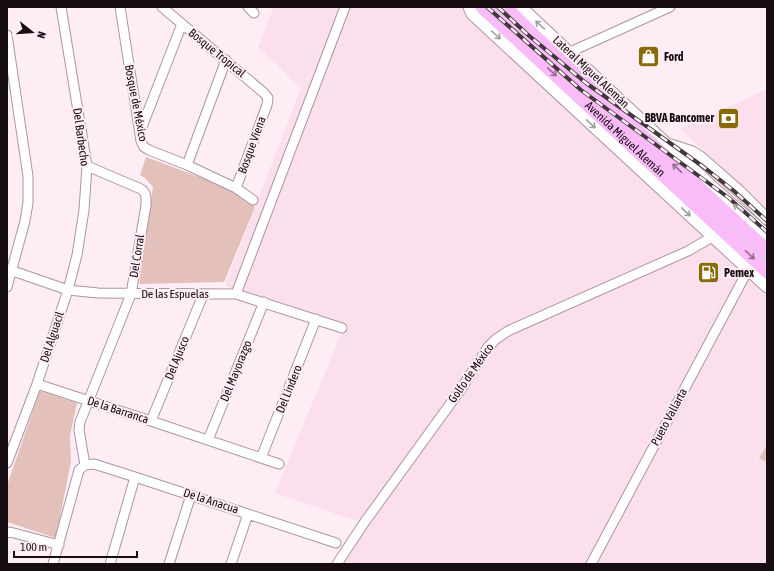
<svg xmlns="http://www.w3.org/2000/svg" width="774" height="571" font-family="'Asap Condensed',sans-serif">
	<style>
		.built { fill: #fcdfed }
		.green { fill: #e4c0ba }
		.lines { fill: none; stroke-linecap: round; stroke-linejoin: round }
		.minor-casing { stroke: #ae94a0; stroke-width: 11 }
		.tertiary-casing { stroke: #ae94a0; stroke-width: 13 }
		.trunk-casing { stroke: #d5d3d4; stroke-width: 16 }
		.minor { stroke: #fff; stroke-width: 9 }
		.tertiary { stroke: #fff; stroke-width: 11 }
		.trunk { stroke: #fabcf8; stroke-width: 14 }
		.rail-casing { stroke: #42373d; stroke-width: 4 }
		.rail { stroke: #feedf5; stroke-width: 2.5; stroke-dasharray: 8; stroke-linecap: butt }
		.oneway { stroke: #a29ea0 }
		.oneway2 { stroke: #936d90 }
		.labels { text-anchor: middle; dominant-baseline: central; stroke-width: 4; stroke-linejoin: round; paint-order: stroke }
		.street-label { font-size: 12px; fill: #160d12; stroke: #feedf5 }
		.poi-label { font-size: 12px; font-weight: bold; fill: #160d12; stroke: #feedf5; text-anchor: start }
	</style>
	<rect width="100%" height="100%" fill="#feedf5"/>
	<path class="built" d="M274,7H493L767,262V564H336L363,523L275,493L344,327L225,286L301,88L258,47Z
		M767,89V209L680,129Z"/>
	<path class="green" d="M146,157L237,191L255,207L224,282L139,284L153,187L145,178L140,175Z
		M40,391L77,403L70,436L71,461L56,538L7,522V485Z
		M767,445V462L759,458Z"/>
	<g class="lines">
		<defs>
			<path id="minor" d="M120,7L141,141L144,147L149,150L187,165L236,188L253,200
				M162,7L264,93L268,98L267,105L236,188
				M248,7L254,13
				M7,35L28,176V203L25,221L7,287
				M570,52L670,7
				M140,132L182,24
				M187,165L226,60
				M7,269L68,290L98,293L236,294L342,328
				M236,294L345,7
				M37,384L151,421L279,464
				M151,421L203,295
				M208,440L264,302
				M261,458L316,319
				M7,463L37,384L68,290L77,255L84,210L87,166L61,7
				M85,465L94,464L135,477L336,543
				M7,533L10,532L59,545
				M53,564L79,470L85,465L79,430L80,422L131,294L146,205C146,198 147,193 141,189L87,166
				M110,564L135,477
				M169,564L191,495
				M231,564L248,514
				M337,564L364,523L461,389L488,347L496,339L508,331L688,251L712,237
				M591,564L748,270"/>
			<path id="tertiary" d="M469,7L472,14L767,287
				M521,7L717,191L767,235
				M671,145L692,152L700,157L740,192L767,219"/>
			<g id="trunk">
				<path id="s1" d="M483,7L767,271"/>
				<path d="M505,7L536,38L767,251"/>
			</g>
		</defs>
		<use href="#minor" class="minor-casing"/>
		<use href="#tertiary" class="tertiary-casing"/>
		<use href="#trunk" class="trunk-casing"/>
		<use href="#minor" class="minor"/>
		<use href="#tertiary" class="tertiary"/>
		<use href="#trunk" class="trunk"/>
		<defs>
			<path id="rail" d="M487,7L581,90L729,198L767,232
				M498,7L527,34L586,83L705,168L734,191L767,221"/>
		</defs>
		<use href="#rail" class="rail-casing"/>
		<use href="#rail" class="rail"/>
	</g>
	<defs><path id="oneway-shaft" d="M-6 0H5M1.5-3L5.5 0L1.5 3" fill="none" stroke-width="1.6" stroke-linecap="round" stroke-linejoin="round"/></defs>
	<g class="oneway">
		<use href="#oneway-shaft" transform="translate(540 25) rotate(-138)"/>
		<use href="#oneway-shaft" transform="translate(496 35) rotate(42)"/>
		<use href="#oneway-shaft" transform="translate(591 124) rotate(43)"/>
		<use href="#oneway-shaft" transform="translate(738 208) rotate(-140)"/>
		<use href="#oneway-shaft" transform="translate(686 212) rotate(43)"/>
	</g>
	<g class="oneway2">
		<use href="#oneway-shaft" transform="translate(552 72) rotate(43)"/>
		<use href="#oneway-shaft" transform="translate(677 168) rotate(-137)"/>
		<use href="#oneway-shaft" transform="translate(750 255) rotate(43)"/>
	</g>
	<defs>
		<symbol id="shop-square" viewBox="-11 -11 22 22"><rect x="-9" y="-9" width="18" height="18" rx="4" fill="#886a07" stroke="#feedf5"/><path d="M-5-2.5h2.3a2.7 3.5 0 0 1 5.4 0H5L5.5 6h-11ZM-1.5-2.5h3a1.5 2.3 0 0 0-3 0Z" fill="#fff"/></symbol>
		<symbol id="bank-square" viewBox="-11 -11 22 22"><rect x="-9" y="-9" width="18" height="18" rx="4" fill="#886a07" stroke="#feedf5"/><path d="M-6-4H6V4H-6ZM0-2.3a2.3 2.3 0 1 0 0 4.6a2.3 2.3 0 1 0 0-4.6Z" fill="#fff"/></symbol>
		<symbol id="fuel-square" viewBox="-11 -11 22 22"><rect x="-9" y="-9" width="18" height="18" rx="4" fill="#886a07" stroke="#feedf5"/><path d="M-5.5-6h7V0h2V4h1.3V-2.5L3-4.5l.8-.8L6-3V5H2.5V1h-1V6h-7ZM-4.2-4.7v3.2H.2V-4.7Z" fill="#fff"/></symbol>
	</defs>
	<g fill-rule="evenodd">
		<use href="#shop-square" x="636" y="44" width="25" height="25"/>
		<use href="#bank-square" x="716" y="106" width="25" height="25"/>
		<use href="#fuel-square" x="696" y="260" width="25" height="25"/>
	</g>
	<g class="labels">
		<g class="street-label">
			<text transform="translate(217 53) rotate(39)">Bosque Tropical</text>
			<text transform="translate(591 72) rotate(43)">Lateral Miguel Alemán</text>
			<text transform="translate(136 103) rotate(79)">Bosque de México</text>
			<text transform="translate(81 137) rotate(82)">Del Barbecho</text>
			<text stroke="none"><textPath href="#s1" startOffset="194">Avenida Miguel Alemán</textPath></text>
			<text transform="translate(252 145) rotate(-70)">Bosque Viena</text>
			<text transform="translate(137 256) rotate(-81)">Del Corral</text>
			<text x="175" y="294">De las Espuelas</text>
			<text transform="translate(52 337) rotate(-72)">Del Alguacil</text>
			<text transform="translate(177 358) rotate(-68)">Del Ajusco</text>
			<text transform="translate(236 371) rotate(-68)">Del Mayorazgo</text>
			<text transform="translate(471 373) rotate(-55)">Golfo de México</text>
			<text transform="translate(289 389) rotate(-68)">Del Lindero</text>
			<text transform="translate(118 410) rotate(18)">De la Barranca</text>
			<text transform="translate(669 417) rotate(-62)">Pueto Vallarta</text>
			<text transform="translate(211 501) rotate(18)">De la Anacua</text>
		</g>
		<g class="poi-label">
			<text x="664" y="57">Ford</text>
			<text x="714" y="118" text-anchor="end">BBVA Bancomer</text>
			<text x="724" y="273">Pemex</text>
		</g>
	</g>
	<rect width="774" height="571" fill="none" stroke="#160d12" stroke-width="16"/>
	<g transform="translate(32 32) rotate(107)" stroke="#feedf5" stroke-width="3" paint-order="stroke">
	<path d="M0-3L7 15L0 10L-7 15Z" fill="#160d12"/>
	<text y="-6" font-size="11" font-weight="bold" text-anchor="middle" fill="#160d12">N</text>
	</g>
	<path d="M14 551v6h123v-6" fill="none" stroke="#160d12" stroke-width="2"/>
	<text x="20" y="551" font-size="12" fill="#160d12" stroke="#feedf5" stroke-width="3" paint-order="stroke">100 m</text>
</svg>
